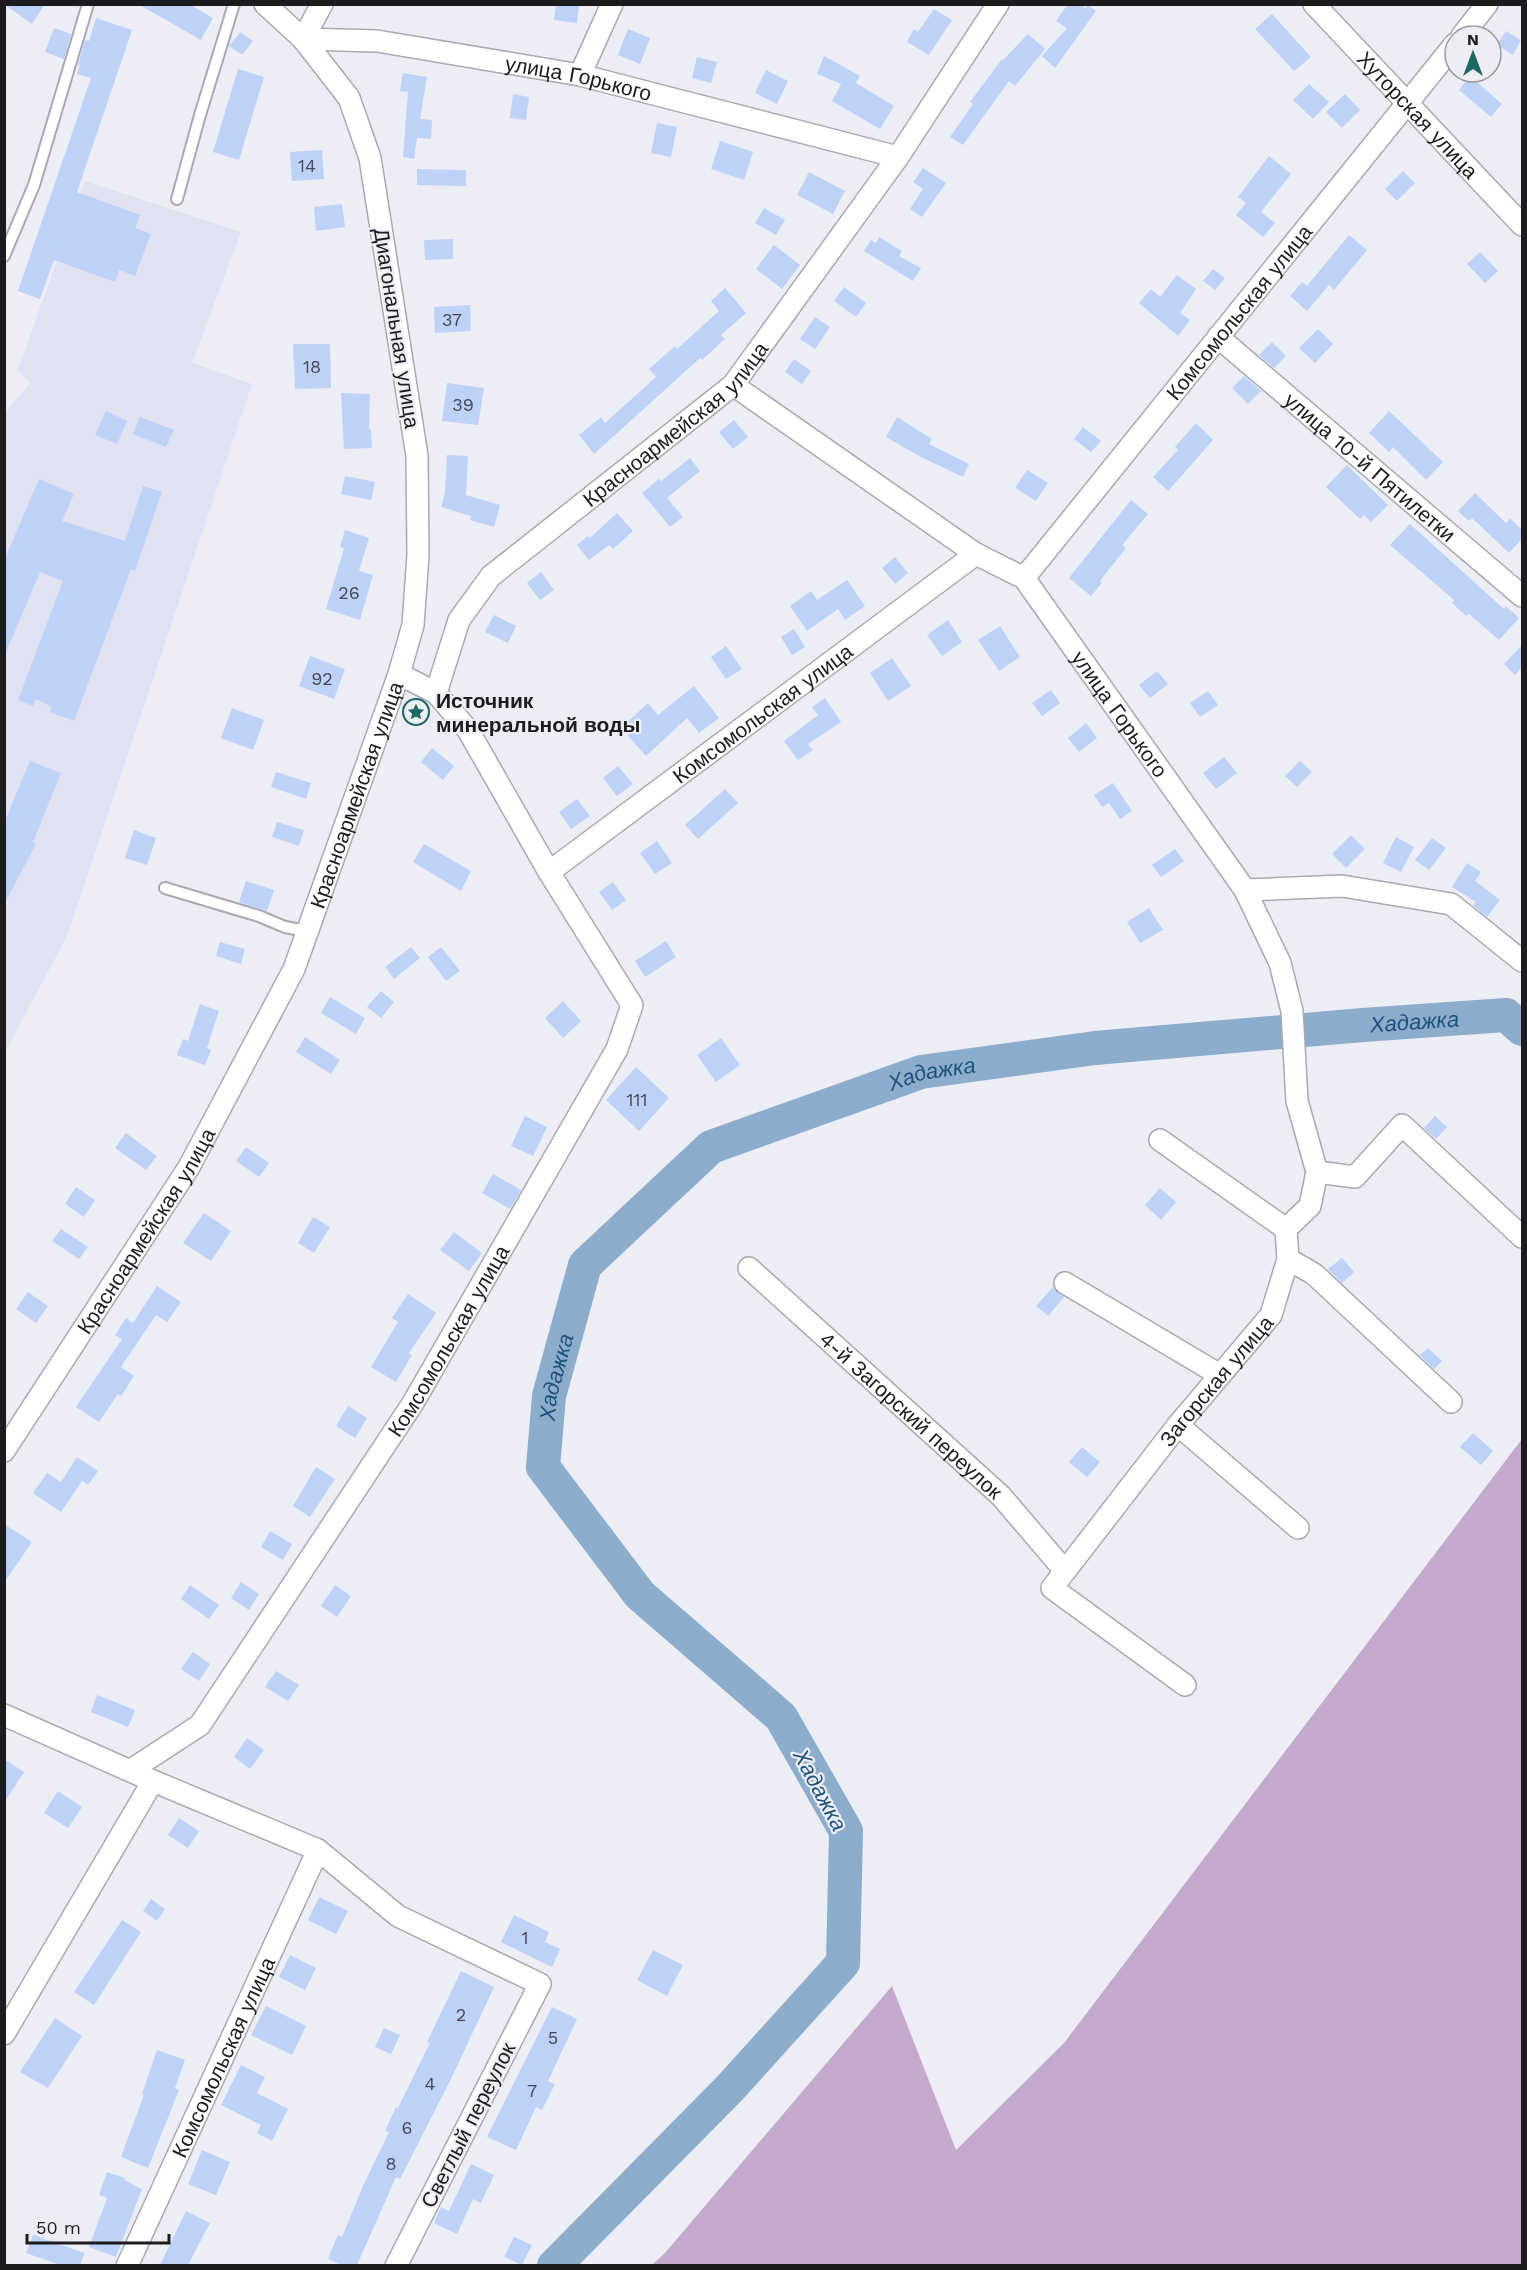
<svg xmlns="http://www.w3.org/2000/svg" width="1527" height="2270" font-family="'Work Sans',sans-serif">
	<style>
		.built { fill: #e0e2f2 }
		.forest { fill: #c3a9cc }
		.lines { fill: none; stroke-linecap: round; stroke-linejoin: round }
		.river { stroke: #8bacca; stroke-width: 34 }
		.building { fill: #bed1f7 }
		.lane-casing { stroke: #a8a9b1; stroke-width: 14 }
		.street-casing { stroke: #a8a9b1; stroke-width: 24 }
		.lane { stroke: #fff; stroke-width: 10 }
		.street { stroke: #fff; stroke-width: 21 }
		.labels { text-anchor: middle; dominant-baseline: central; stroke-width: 4.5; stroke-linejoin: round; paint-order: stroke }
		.number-label { font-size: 18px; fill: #444955 }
		.street-label { font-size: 21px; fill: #1c1c1f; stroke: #ededf6 }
		.poi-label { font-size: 21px; font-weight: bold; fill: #1c1c1f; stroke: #ededf6; text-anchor: start }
		.water-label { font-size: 22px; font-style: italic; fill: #1f527b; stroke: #ededf6 }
	</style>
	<rect width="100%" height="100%" fill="#ededf6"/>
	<path class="built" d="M85,181L241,232L192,363L252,384L67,936L5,1052V413L30,383L18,370Z"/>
	<path class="forest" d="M1522,1439V2265H652L665,2253L892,1986L956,2150L1064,2043Z"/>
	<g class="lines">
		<path class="river" id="s1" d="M554,2266L730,2088L843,1963L846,1831L781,1717L640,1595L543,1467L549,1396L585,1265L711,1147L921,1072L1095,1048L1363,1025L1506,1015L1522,1029"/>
	</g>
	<path class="building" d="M4,4H45L32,24Z
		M138,4H189L213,18L201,40Z
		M556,4L579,6L577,23L554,20Z
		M1068,4H1080L1085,8L1088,5L1096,11L1055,68L1042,56L1067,28L1056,21Z
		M934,9L952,20L929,55L907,42L914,29L918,32Z
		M1272,14L1311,57L1294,71L1255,29Z
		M96,18L132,30L77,192L140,215L135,228L151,234L135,276L119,270L115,282L54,260L40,299L18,291L91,78L77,74L80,65H78L85,40L89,41Z
		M54,28L71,34L64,59L45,52Z
		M628,29L650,38L640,64L618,55Z
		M1506,31L1521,40L1513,55L1497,45Z
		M240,32L253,41L242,55L229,46Z
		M1028,34L1045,49L1015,86L1009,81L963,145L950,137L973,104L970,102L1002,59L1003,60Z
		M824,56L860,76L856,83L894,106L880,129L832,101L841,84L817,74Z
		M697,57L717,62L711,83L692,78Z
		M238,69L264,77L239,160L213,152Z
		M766,70L788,81L777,104L755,93Z
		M403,73L427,77L420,119L432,120L431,139L417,138L414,159L403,157L408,92L400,91Z
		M1470,76L1502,104L1491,117L1459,90Z
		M1309,84L1329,102L1313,119L1293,100Z
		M513,94L529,97L526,120L510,118Z
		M1345,94L1360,110L1342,128L1326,112Z
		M657,123L677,127L671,157L651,153Z
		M720,141L753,152L744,180L711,169Z
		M322,150L324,179L292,181L290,152Z
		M1269,156L1291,174L1261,212L1275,223L1263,237L1236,215L1246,203L1238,197Z
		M923,168L946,183L922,217L910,209L923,189L913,182Z
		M417,169L466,170V186L417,185Z
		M1403,171L1415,183L1397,201L1385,189Z
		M809,172L845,191L833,214L797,195Z
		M342,204L345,227L316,231L314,207Z
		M764,208L785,220L776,235L755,223Z
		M1349,235L1367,250L1334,290L1329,285L1307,311L1290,296L1302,282L1307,286Z
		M879,237L902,251L899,256L921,268L913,281L864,251L871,240L876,243Z
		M453,239V259L425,260L424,240Z
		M774,245L800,265L782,289L756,269Z
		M1480,252L1498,271L1485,283L1467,264Z
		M1213,269L1225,278L1215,290L1203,281Z
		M1177,275L1196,289L1180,313L1190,320L1178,336L1139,303L1151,289L1160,297Z
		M844,287L866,303L856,317L834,301Z
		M725,288L746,313L721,335L725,339L702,360L700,358L594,454L579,435L601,417L605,423L656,377L649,369L675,346L677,349L719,311L711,301Z
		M470,305L471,331L435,333L434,307Z
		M815,317L830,327L815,349L800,339Z
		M1318,329L1333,344L1315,363L1299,348Z
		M1272,342L1286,356L1274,368L1259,355Z
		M293,344H330L331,388L295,389Z
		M794,359L811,371L802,384L785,372Z
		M1244,376L1261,391L1248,404L1232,388Z
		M447,383L484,388L478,425L442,421Z
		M341,393L370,394L369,430L371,429L372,448L344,449Z
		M106,411L127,421L117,444L95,435Z
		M1389,411L1443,462L1426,480L1393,447L1389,452L1369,433Z
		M140,417L174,430L166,447L133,434Z
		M897,417L932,439L929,444L969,464L963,477L921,457L886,437Z
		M734,420L748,437L733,449L719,432Z
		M1196,423L1213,440L1168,491L1153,477L1178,450L1175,447Z
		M1083,427L1101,441L1091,452L1074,439Z
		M447,455L468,456L466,495L500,505L494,527L470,520L471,516L441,507L445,493Z
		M690,458L700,471L667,498L683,517L670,527L642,493L659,479L661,481Z
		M1347,465L1388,505L1371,522L1364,515L1360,519L1326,487Z
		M1027,470L1048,483L1036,501L1015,488Z
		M345,476L375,482L371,500L341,494Z
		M39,479L74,494L62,521L125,541L143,486L162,492L135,571L131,569L74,721L50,712L52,707L36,699L33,706L18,700L63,581L40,572L4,657V561Z
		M1475,493L1506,523L1510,518L1522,530V539L1509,553L1472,518L1469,521L1458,511Z
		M1131,500L1148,514L1122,545L1126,548L1100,581L1102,583L1091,596L1069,578Z
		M617,513L633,531L613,549L609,545L589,560L577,545L588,536L590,538Z
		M1410,524L1504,609L1506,606L1519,618L1499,640L1469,614L1466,616L1452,603L1454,600L1390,545Z
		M345,530L369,538L359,571L373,575L360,620L326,609L344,548L340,547Z
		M895,557L908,573L895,584L882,568Z
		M541,572L554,590L540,600L527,583Z
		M847,580L865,606L845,620L838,609L807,631L790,606L811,591L817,600Z
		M494,615L516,626L508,643L485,632Z
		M948,620L962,642L942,656L927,635Z
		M1000,626L1020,657L999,671L978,640Z
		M794,629L805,647L792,655L781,637Z
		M1522,645V667L1515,675L1504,664Z
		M726,646L742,669L726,679L711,657Z
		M310,656L345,669L334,699L299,686Z
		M892,658L911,686L888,701L870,673Z
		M1157,671L1168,684L1150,698L1139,685Z
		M694,686L719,718L699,733L687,718L646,756L621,728L648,703L658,715Z
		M1051,690L1060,703L1042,716L1032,703Z
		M1208,691L1218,705L1200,717L1190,703Z
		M825,698L841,722L808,744L813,750L798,760L784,741L818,715L812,707Z
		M232,708L264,720L253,750L221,738Z
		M1086,723L1097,738L1079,752L1068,738Z
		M432,748L454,766L443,780L421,762Z
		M1224,757L1237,773L1216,789L1203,773Z
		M30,761L61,773L33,842L36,844L4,905V823Z
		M1300,761L1312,772L1297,787L1285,776Z
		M618,766L633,784L617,796L603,778Z
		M276,772L311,783L306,799L271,787Z
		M1113,783L1132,811L1120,819L1109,803L1102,807L1094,795Z
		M725,789L738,803L698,839L685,825Z
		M577,799L590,816L571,829L559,812Z
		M277,822L304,830L299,846L272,837Z
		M134,830L156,838L147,865L125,858Z
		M1351,835L1365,849L1346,868L1332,854Z
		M1396,837L1414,847L1401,872L1383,863Z
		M1432,838L1446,848L1429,870L1415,860Z
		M657,841L672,863L655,874L640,853Z
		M424,844L471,871L461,891L413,862Z
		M1175,849L1184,861L1161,877L1152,865Z
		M1467,863L1481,872L1475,881L1500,900L1487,917L1473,905L1476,902L1452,887Z
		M246,881L274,890L267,911L239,902Z
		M613,882L626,900L612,910L599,892Z
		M1149,908L1163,930L1140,943L1127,922Z
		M666,941L676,957L645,977L635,961Z
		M220,942L245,949L241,964L216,956Z
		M411,947L420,958L394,979L385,967Z
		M441,947L460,971L446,981L428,957Z
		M381,991L394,1002L381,1018L367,1007Z
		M330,997L365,1018L356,1034L321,1013Z
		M563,1001L581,1021L563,1038L545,1018Z
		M200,1004L219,1011L207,1048L211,1050L205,1065L177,1055L183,1039L188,1041Z
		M305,1037L340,1060L331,1074L296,1052Z
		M721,1038L740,1065L716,1082L697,1055Z
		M636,1067L669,1098L639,1131L606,1100Z
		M525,1116L547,1127L533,1156L511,1146Z
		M1435,1116L1447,1127L1436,1139L1424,1128Z
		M126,1133L157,1156L146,1170L115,1148Z
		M246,1147L269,1163L259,1177L236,1161Z
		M493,1174L521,1190L510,1209L482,1193Z
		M76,1187L95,1200L84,1217L65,1204Z
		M1160,1188L1176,1202L1161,1220L1145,1205Z
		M204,1213L231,1231L211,1261L183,1243Z
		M313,1217L330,1227L314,1253L298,1243Z
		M61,1229L88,1247L79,1259L52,1241Z
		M454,1232L482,1253L469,1271L440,1250Z
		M1342,1258L1354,1272L1342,1283L1328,1269Z
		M157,1286L181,1302L167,1322L156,1315L121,1367L134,1376L121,1396L118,1394L99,1422L76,1407L122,1339L115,1335L126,1318L133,1323Z
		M1053,1287L1064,1297L1048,1316L1036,1306Z
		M28,1292L48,1306L36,1323L16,1309Z
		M408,1294L436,1313L409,1353L412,1355L396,1382L371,1367L398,1322L392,1318Z
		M1428,1348L1442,1361L1434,1369L1420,1355Z
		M348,1406L367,1418L355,1438L336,1426Z
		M1473,1433L1493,1451L1481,1465L1460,1447Z
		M1082,1447L1100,1462L1087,1477L1069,1462Z
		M77,1457L98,1471L88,1485L82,1481L61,1512L33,1493L47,1473L61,1482Z
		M316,1467L335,1479L310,1517L293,1506Z
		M4,1524L32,1542L4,1583Z
		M270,1531L292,1544L283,1560L261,1547Z
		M241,1582L259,1594L249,1610L231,1598Z
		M190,1585L219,1605L209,1619L181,1599Z
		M335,1585L351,1596L337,1617L321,1606Z
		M193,1652L210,1664L199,1681L181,1669Z
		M276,1671L299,1685L288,1701L265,1687Z
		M97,1695L135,1710L128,1727L91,1712Z
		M247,1738L264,1750L250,1769L234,1757Z
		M4,1759L24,1772L4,1803Z
		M58,1791L82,1807L68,1828L44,1813Z
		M179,1818L199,1831L188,1848L168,1835Z
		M319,1897L348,1911L336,1934L308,1920Z
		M151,1899L165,1909L157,1921L143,1911Z
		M514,1915L549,1932L545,1942L560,1949L552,1967L501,1942Z
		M122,1920L141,1932L94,2005L74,1992Z
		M653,1950L683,1965L667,1996L637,1980Z
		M290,1955L316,1968L305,1990L279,1977Z
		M461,1971L494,1987L451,2079L400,2179L396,2177L357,2265H342L328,2259L338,2235L342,2237L363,2186L389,2132L385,2131L396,2107L398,2108L430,2043L427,2042Z
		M266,2006L306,2026L292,2055L251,2035Z
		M552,2007L577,2019L548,2081L555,2084L542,2110L536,2107L516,2150L487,2137Z
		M55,2018L82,2036L48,2088L20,2072Z
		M384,2028L400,2035L391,2054L375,2047Z
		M157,2050L185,2060L175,2088L179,2090L148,2168L121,2157L144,2095L142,2094Z
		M241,2065L265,2077L257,2093L288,2109L272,2141L257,2133L261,2125L221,2105Z
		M202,2150L230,2162L216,2195L188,2184Z
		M471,2164L494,2175L481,2203L473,2199L457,2234L434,2223L441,2207L449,2211Z
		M107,2172L125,2178L124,2180L142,2189L116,2257L89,2247L107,2198L99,2195Z
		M186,2211L210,2223L188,2265H160Z
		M33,2235L85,2253L80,2265H60L26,2253Z
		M514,2237L532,2245L522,2265L504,2257Z"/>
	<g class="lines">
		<defs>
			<path id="lane" d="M177,199L200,115L234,4
				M4,256L34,185L88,4
				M165,888L259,916L285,927L307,931"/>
			<g id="street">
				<path id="s2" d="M1314,4L1522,225"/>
				<path d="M1462,36L1487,4"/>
				<path id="s3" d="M303,39L377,41L580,75L898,157"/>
				<path d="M303,39L322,4"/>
				<path d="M580,75L612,4"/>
				<path id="s4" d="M1218,337L1522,596"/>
				<path id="s5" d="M733,385L976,554L1024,578L1245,890L1342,886L1451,904L1522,961"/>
				<path id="s6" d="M1024,578L1455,44"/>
				<path id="s7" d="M399,674L436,693L459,620L491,576L733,385L898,157L998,4"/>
				<path id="s8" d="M549,872L976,554"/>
				<path d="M1245,890L1280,963L1292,1011L1297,1101L1317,1172"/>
				<path d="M1160,1140L1286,1229"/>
				<path d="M1288,1259L1314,1274L1451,1402"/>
				<path id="s9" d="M749,1268L1001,1496L1065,1571"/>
				<path d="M1065,1283L1220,1375"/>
				<path d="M1178,1425L1298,1528"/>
				<path id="s10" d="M4,1451L189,1167L294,969L399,674L413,625L418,555L417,456L370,158L349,98L303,39L265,4"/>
				<path id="s11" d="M1185,1685L1052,1588L1178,1425L1271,1315L1288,1259L1286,1229L1310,1206L1317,1172L1355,1177L1402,1125L1522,1237"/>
				<path d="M4,1715L153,1781L318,1850L398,1916L540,1984L396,2266"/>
				<path id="s12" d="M131,1770L200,1725L413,1403L617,1049L632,1005L549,872L468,730L436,693"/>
				<path d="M4,2034L153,1781"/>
				<path id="s13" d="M127,2266L318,1850"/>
			</g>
		</defs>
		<use href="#lane" class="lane-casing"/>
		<use href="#street" class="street-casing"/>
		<use href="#lane" class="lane"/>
		<use href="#street" class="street"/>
	</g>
	<defs>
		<symbol id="sight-ring" viewBox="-11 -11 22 22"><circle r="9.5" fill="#ededf6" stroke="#1b6865" stroke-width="1.5"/><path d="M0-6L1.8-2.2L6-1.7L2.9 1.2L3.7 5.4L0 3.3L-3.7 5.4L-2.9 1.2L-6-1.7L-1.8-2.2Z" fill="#1b6865"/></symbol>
	</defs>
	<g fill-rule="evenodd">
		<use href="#sight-ring" x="401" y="697" width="30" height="30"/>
	</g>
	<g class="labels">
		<g class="number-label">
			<text x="307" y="165">14</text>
			<text x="452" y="319">37</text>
			<text x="312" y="366">18</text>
			<text x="463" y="404">39</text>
			<text x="349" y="592">26</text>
			<text x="322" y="678">92</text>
			<text x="637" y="1099">111</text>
			<text x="525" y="1937">1</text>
			<text x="461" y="2014">2</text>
			<text x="553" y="2037">5</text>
			<text x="430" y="2083">4</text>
			<text x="532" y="2090">7</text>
			<text x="407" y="2127">6</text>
			<text x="391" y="2163">8</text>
		</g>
		<g class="street-label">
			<text stroke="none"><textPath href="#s3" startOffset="279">улица Горького</textPath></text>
			<text stroke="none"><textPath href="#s2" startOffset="152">Хуторская улица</textPath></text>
			<text stroke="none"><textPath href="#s6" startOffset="342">Комсомольская улица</textPath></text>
			<text transform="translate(397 328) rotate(81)">Диагональная улица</text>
			<text stroke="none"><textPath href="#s7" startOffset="412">Красноармейская улица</textPath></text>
			<text stroke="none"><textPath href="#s4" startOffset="200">улица 10-й Пятилетки</textPath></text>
			<text stroke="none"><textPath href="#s8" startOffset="266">Комсомольская улица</textPath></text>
			<text stroke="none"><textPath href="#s5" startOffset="516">улица Горького</textPath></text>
			<text stroke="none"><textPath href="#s10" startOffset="748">Красноармейская улица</textPath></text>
			<text stroke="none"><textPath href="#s10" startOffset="262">Красноармейская улица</textPath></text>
			<text stroke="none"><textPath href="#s12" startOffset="540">Комсомольская улица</textPath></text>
			<text stroke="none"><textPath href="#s11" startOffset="429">Загорская улица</textPath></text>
			<text stroke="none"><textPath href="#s9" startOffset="219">4-й Загорский переулок</textPath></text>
			<text stroke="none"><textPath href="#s13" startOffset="230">Комсомольская улица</textPath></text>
			<text transform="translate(468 2125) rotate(-63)">Светлый переулок</text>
		</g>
		<g class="poi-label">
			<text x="436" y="700">Источник<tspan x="436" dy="24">минеральной воды</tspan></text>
		</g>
		<g class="water-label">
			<text stroke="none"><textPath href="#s1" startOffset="2128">Хадажка</textPath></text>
			<text stroke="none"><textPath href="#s1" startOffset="1642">Хадажка</textPath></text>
			<text stroke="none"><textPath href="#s1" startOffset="1120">Хадажка</textPath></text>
			<text transform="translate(820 1790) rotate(62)">Хадажка</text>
		</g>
	</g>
	<rect width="1527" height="2270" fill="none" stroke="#1c1c1f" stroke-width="12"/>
	<g transform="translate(1473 54)"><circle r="28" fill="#ededf6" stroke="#9999a0" stroke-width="1.5"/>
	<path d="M0-4.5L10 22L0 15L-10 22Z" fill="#1b6865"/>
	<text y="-9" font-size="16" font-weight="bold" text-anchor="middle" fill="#1c1c1f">N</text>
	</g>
	<path d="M27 2234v9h142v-9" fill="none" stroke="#1c1c1f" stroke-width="3"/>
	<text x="36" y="2234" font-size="18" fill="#1c1c1f" stroke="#ededf6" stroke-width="4.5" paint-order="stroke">50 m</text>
</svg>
